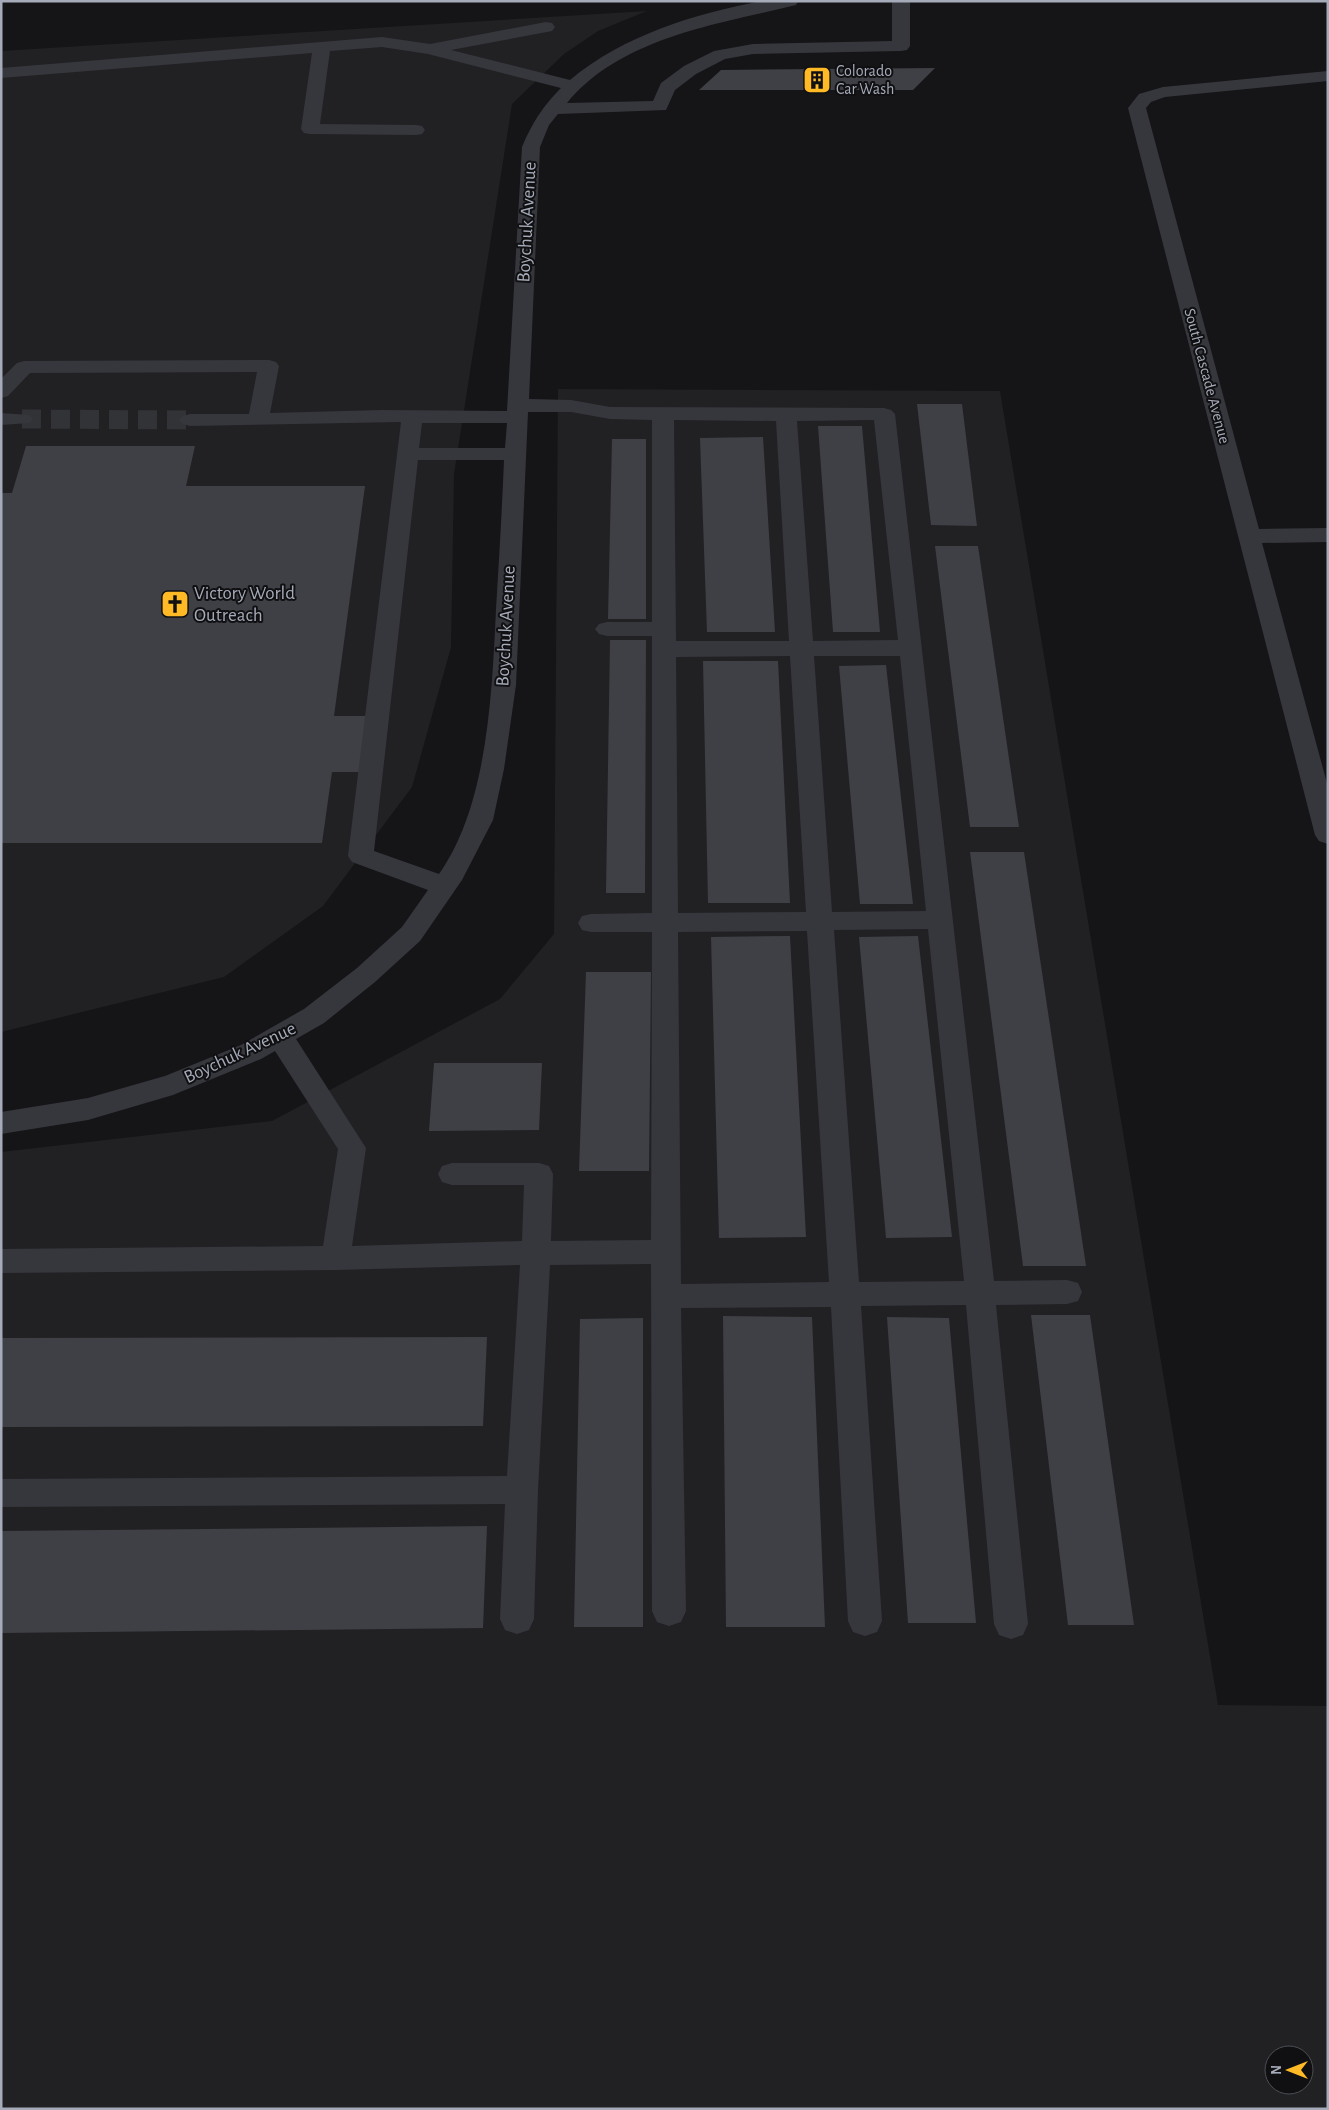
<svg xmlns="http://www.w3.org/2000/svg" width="1329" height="2110" font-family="'Alegreya Sans',sans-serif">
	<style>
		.built { fill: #212124; fill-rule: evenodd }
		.building { fill: #3f4045 }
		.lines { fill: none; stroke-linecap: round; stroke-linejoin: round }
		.minor-tunnel { stroke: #323337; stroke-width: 19; stroke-dasharray: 19 10; stroke-linecap: butt }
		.minor { fill: #36373d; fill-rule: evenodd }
		.labels { text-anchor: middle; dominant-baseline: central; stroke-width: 4; stroke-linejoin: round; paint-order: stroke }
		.far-poi-label { font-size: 16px; fill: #a6abb9; stroke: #101012; text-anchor: start }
		.far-street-label { font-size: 16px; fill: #a6abb9; stroke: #101012 }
		.street-label { font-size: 19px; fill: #a6abb9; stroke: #101012 }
		.poi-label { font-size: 19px; fill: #a6abb9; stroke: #101012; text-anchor: start }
	</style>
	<rect width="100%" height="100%" fill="#151517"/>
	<path class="built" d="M647,11L598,31L564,54L512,104L454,474L451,647L412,787L323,906L224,977L1,1032V51Z
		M558,389L1000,391L1218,1705L1328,1706V2109H1V1152L272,1121L500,999L554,934ZM1274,2055H1304V2085H1274Z"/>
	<path class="building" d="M935,68L913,90H699L721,70Z
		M917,404H962L977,526L931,525Z
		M818,426H862L880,632H833Z
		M763,437L775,632H707L700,438Z
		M612,439H646V619H608Z
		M26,446H195L186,486H365L334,716H371L364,772H332L322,843H1V493H12Z
		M935,546H978L1019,827H970Z
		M610,640H646L645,893H606Z
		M703,661H778L790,903H708Z
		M886,665L913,904H860L839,666Z
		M970,852H1024L1086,1266H1023Z
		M790,936L806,1237L719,1238L711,937Z
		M918,936L952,1237L886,1238L859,937Z
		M586,972H651L649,1171H579Z
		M434,1063H542L539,1130L429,1131Z
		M1031,1315H1090L1134,1625H1068Z
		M723,1316L812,1317L825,1627H726Z
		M887,1317L949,1318L976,1623H908Z
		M643,1318V1627H574L580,1319Z
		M487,1337L483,1426L1,1427V1338Z
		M487,1526L483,1628L1,1633V1531Z"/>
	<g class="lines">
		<path class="minor-tunnel" d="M22,419L190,420"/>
		<path class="minor" d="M762,1H798L796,5C719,24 621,37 567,103L653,101L661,83L684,66L714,51L753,44L892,41V1H910V46L907,50L901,51L753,54L725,59L696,74L675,90L666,110L558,114L549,125L540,147L529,399L571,400L610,407L884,408L891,410L895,414L994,1281L1067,1280L1078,1283L1082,1292L1078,1301L1067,1304L996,1305L1028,1624L1023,1635L1011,1639L999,1635L994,1624L966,1305L861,1306L882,1621L877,1632L865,1636L853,1632L848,1621L831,1307L681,1308L686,1611L681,1622L669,1626L657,1622L652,1611L651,1264L550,1265L538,1490L534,1619L529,1630L517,1634L505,1630L500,1619L505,1504L1,1507V1479L507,1476L520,1265L336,1270L1,1273V1249L323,1246L338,1149L275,1051L261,1059L173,1095L88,1120L1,1134V1112L88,1098L165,1076L241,1045L304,1009L357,968L402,927L428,890L352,862L348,856L401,422L190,426L183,424L179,420L183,416L190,414H249L257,372L30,373L8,396L1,398V379L17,363L24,361L269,360L276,362L279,366L270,413L382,410L507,411L522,147C532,123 543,106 561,88L428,54L382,47L330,51L320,124L416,125L422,126L425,130L422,134L416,135L310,134L304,133L301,129L312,53L1,78V68L382,37L430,44L546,22L552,23L555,27L552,31L451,50L570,80C624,35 694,14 762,1ZM528,412H571L610,419L652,420V622H607L599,624L595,629L599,634L607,636H652V913L591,914L582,916L578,923L582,930L591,932H652L651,1240L551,1241L553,1174L549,1166L539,1163H452L442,1166L438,1174L442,1182L452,1185H524L522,1241L352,1246L366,1148L296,1039L324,1023L375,982L420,941L462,880L493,820L504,769L516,685ZM674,420L776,421L789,641H676ZM874,420L898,640L813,641L797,421ZM422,423H507L505,448H419ZM418,460H504C502,510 499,560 496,609C492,692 488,805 439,874L374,851ZM790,656L806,912L678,913L676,657ZM814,656H900L926,911L832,912ZM928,929L964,1281L859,1282L834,930ZM807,931L829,1282L681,1284L678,932Z
			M1328,71V81L1165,97L1151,102L1146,108L1259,529L1328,528V542L1262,543L1328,787V844L1319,841L1315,835L1128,108L1139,94L1163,87Z
			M1,413L29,415L33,419L29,423L1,425Z"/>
	</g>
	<defs>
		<symbol id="building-square" viewBox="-11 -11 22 22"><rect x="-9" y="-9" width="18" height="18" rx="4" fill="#ffba26" stroke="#101012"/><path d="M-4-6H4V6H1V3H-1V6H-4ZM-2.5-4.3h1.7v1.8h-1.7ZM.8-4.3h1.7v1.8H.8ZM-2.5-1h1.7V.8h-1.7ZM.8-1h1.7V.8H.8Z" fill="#111"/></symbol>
		<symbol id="church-square" viewBox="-11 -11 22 22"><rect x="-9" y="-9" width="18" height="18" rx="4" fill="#ffba26" stroke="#101012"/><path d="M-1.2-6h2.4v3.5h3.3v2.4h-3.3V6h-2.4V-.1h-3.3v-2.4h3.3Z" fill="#111"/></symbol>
	</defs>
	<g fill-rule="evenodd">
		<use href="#building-square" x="801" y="64" width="32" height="32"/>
		<use href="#church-square" x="159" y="588" width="32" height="32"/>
	</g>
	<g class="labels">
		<g class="far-poi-label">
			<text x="836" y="71">Colorado<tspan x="836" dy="18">Car Wash</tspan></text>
		</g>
		<g class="far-street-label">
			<text transform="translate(1207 376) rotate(75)">South Cascade Avenue</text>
		</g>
		<g class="street-label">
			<text transform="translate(527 222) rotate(-87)">Boychuk Avenue</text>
			<text transform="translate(506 626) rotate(-87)">Boychuk Avenue</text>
			<text transform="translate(240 1053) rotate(-25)">Boychuk Avenue</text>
		</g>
		<g class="poi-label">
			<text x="194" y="593">Victory World<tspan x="194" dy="22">Outreach</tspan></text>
		</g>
	</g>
	<rect width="1329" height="2110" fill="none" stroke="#a6abb9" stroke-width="5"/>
	<g transform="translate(1289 2070) rotate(270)"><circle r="24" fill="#101012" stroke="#4c4e55"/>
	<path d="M0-4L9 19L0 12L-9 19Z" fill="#ffba26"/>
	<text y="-8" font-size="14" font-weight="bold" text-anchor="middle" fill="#a6abb9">N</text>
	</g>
</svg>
